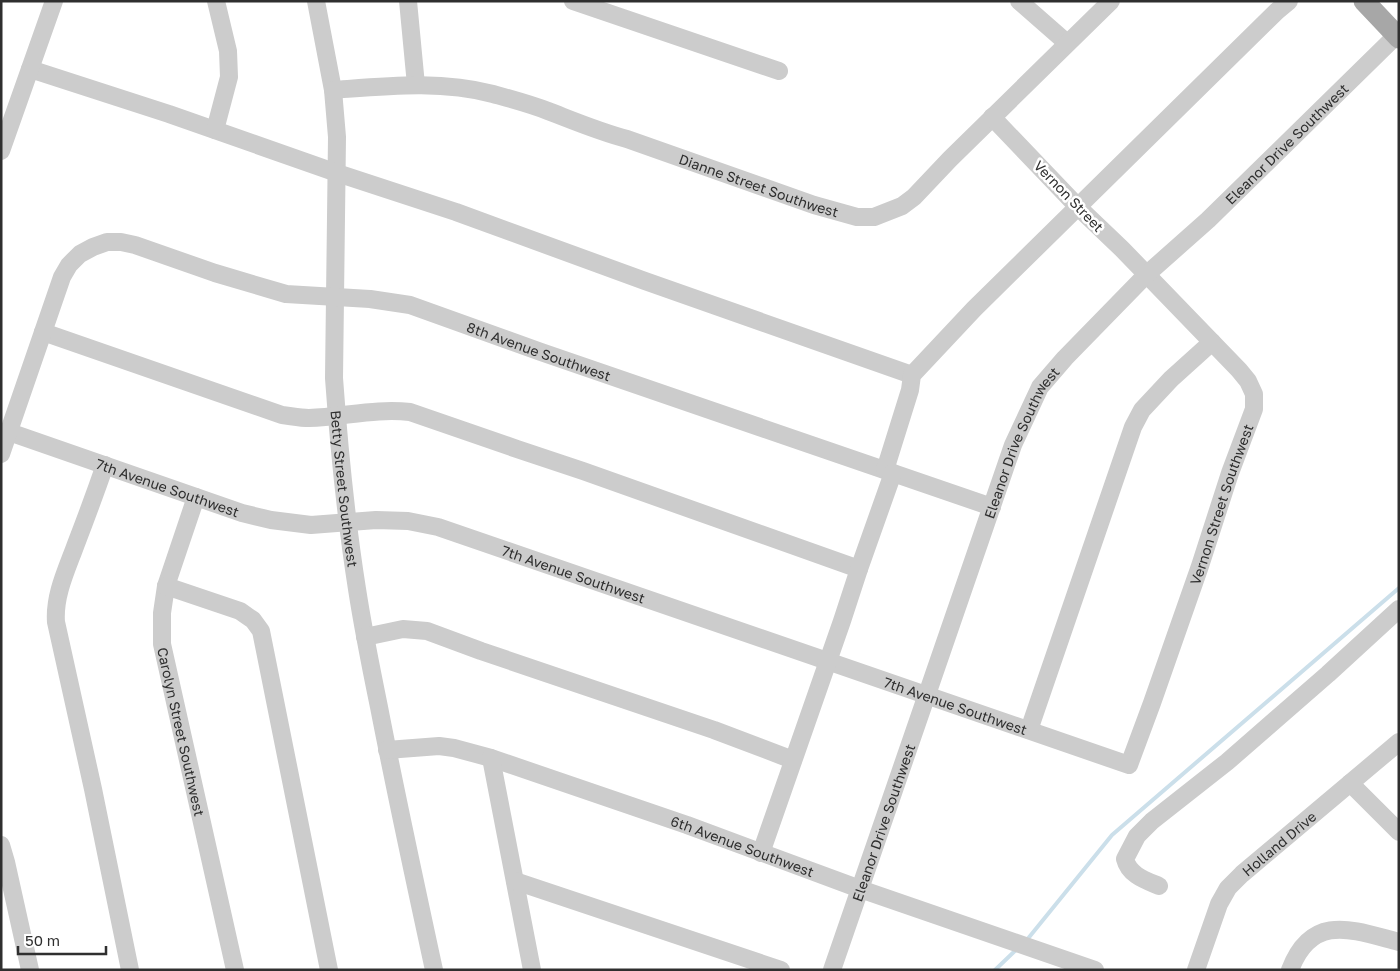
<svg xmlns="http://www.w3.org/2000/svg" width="1400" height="971" font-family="'Golos Text',sans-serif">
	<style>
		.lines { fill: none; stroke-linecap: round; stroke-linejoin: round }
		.stream { stroke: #cbdfea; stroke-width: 4 }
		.minor { stroke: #ccc; stroke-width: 18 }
		.major { stroke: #a7a7a7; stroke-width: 21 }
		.labels { text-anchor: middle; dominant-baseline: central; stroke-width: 5; stroke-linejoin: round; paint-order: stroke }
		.street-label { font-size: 14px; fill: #2f2f2f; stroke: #fff }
	</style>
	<rect width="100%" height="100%" fill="#fff"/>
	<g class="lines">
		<path class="stream" d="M1026,941L1112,835L1399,588
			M995,970L1017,949"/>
		<g class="minor">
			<path id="s1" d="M316,1L333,90L337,137L334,378C339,448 346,519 357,589C363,628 371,668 379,707C396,795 415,882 434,970"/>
			<path d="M408,1L416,85"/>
			<path d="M573,1L779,71"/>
			<path d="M1019,1L1067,43"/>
			<path d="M30,69L169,114L337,173L456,212L645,281L912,375"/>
			<path id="s2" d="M333,90C387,86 441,80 493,94C511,99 530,104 548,111C574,121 600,132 627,139L814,205L857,217H874L902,206L914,197L950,159L1111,1"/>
			<path d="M215,130L229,77L228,51L216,1"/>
			<path d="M1,151L54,1"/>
			<path d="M43,332L282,415C291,416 300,418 309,418C343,417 376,408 410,412L517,449L583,471L859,569"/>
			<path id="s3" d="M9,432L242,513L271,520L311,525L376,520L408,521L438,527L1129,765L1152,703L1200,566L1230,473L1254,409V394L1248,381L1239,370L1122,249L1078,207L992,117"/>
			<path id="s4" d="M1,454L62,277L69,265L80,254L93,247L107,242H121L135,245L215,273L286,294L370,299L410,305L541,352L992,507"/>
			<path d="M105,465C96,491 86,518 76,544C67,569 54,595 56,622L93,789L130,970"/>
			<path d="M885,470L910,390L912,375L974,309L1277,11L1289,1"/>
			<path id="s5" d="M196,497L166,586L162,613V644L235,970"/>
			<path d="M166,586L240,611L253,620L261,631L329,970"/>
			<path d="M365,637L403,629L427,631L481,651L714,730L793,760"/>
			<path d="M1029,730L1133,427L1142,410L1171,379L1212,342"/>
			<path id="s6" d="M387,750L439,746L454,748L491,758L687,825L860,889L1095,970"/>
			<path d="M491,758L532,970"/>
			<path d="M1350,783L1399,832"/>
			<path d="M1,845L6,862L30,970"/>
			<path d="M761,853L842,621L859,569L893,473"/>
			<path d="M515,881L781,970"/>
			<path d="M1159,886C1145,880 1129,875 1125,859L1137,836L1152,821L1227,762L1328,674L1399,609"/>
			<path id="s7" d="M832,970L1013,445L1040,387L1065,358L1146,275L1208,220L1399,33"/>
			<path id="s8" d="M1196,970L1219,904L1228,888L1242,874L1399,742"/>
			<path d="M1290,970C1312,912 1353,930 1399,942"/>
		</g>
		<path class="major" d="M1364,1L1399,38"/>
	</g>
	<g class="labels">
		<g class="street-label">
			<text stroke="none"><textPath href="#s7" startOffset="966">Eleanor Drive Southwest</textPath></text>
			<text stroke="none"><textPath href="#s2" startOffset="442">Dianne Street Southwest</textPath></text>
			<text transform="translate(1069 196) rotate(46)">Vernon Street</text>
			<text stroke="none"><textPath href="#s4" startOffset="695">8th Avenue Southwest</textPath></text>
			<text stroke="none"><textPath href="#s7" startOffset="561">Eleanor Drive Southwest</textPath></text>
			<text stroke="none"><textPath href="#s3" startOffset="168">7th Avenue Southwest</textPath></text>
			<text stroke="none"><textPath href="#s1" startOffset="490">Betty Street Southwest</textPath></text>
			<text stroke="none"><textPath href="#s3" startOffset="1452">Vernon Street Southwest</textPath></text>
			<text stroke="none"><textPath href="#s3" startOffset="588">7th Avenue Southwest</textPath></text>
			<text stroke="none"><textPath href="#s3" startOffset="992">7th Avenue Southwest</textPath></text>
			<text stroke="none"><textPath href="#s5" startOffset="242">Carolyn Street Southwest</textPath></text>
			<text stroke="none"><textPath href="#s7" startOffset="156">Eleanor Drive Southwest</textPath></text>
			<text stroke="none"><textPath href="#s8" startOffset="156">Holland Drive</textPath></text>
			<text stroke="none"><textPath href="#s6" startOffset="372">6th Avenue Southwest</textPath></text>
		</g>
	</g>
	<rect width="1400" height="971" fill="none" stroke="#2f2f2f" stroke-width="5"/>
	<path d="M18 946v8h88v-8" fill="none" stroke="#2f2f2f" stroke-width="2.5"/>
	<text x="25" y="946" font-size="15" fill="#2f2f2f" stroke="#ffffff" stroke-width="4" paint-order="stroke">50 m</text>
</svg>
